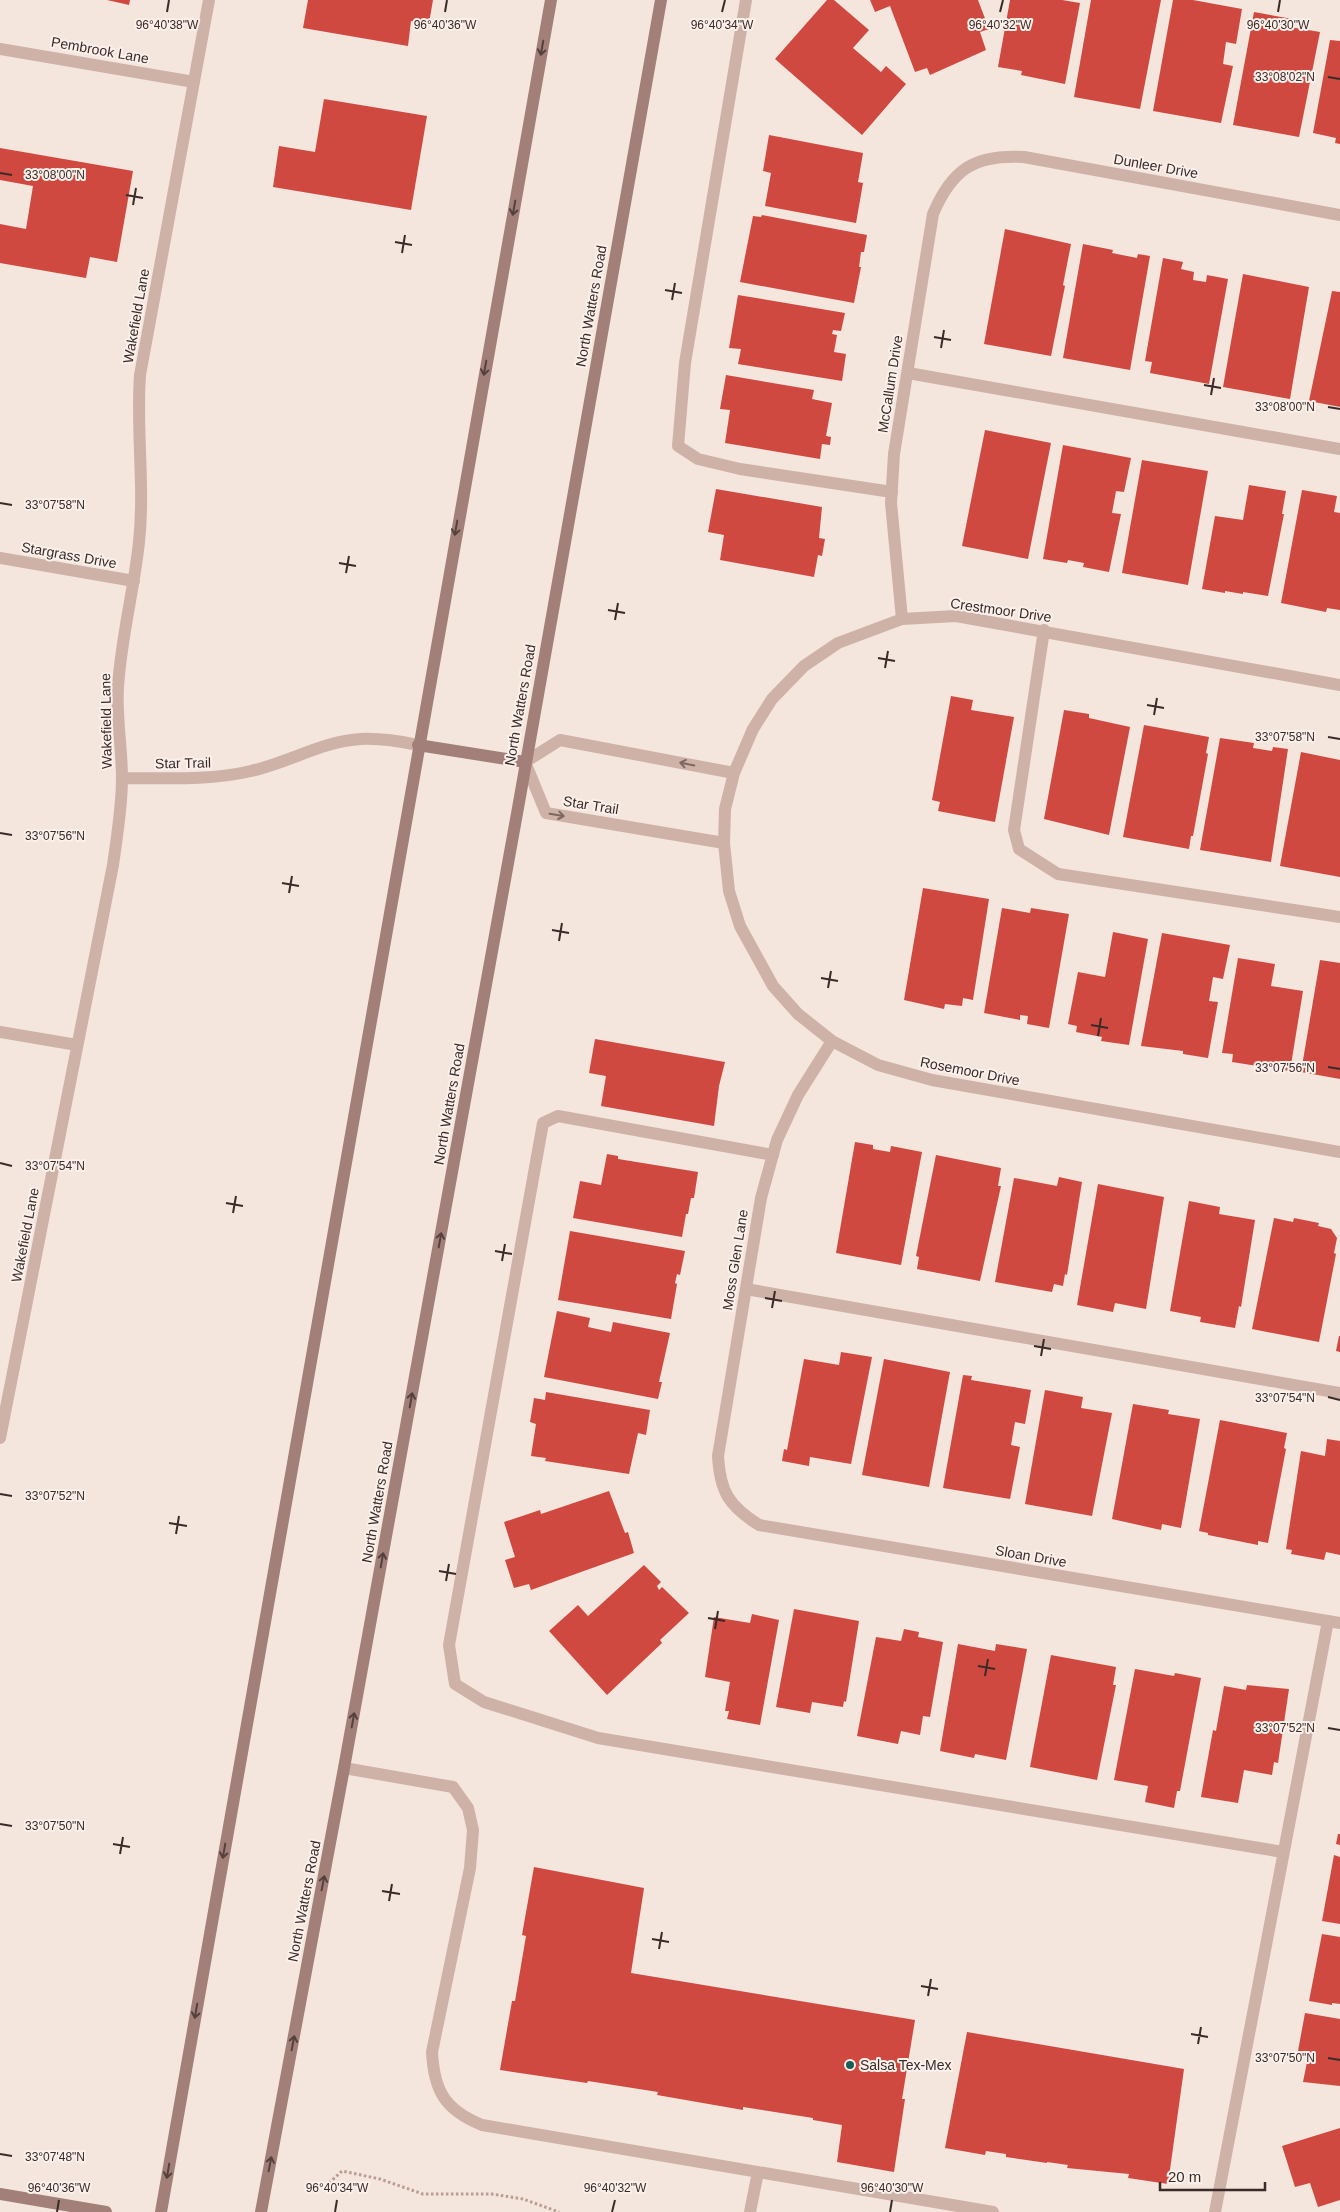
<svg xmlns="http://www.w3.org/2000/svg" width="1340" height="2212" font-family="Helvetica,sans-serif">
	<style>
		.building { fill: #cf4940 }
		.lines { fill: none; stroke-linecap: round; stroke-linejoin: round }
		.path { stroke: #ba9c92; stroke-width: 3; stroke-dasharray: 2.5 2.5; stroke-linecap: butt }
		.lane { stroke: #ceb2a8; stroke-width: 12 }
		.street { stroke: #ceb2a8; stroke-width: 12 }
		.secondary { stroke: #a28079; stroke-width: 12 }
		.oneway { stroke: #54403d }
		.oneway2 { stroke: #7d6862 }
		.ticks { fill: none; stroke: #3a2b29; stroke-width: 2 }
		.poi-dot { fill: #1a5f57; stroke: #fbf0ea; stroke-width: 2 }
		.labels { text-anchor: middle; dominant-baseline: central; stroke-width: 4; stroke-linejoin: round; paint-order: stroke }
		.street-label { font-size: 14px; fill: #3a2b29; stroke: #fbf0ea }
		.poi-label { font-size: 14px; fill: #3a2b29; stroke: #fbf0ea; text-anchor: start }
		.ticks-label { font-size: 12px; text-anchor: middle; fill: #3a2b29; stroke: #fbf0ea; stroke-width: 4; stroke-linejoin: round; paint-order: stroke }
	</style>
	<rect width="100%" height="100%" fill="#f4e5dd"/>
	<path class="building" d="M107,0H130L129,5Z
		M308,0H433L429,23L411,21L408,46L303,28Z
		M827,0H834L869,30L853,48L881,72L886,66L906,84L862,135L775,59Z
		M870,0H978L989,29L980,32L986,50L930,75L927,68L915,72L890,6L875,12Z
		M1010,0H1062L1080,3L1065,84L1021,75L1022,71L998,67Z
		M1091,0H1161L1140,109L1074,97Z
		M1173,0H1193L1242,9L1236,44L1226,42L1223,64L1233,66L1221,123L1153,111Z
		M1254,12L1292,19L1290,27L1320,32L1299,137L1233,125Z
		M1330,40L1340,41V144L1335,143L1336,138L1313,133Z
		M324,99L427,116L411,210L273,187L279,146L315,152Z
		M769,135L863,153L858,182L863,183L856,223L765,206L771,173L763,171Z
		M0,148L133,171L117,262L90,257L86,278L0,263V224L26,229L33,186L0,180Z
		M762,215L867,235L864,252H861L859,267H861L854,303L740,282L753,216L761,217Z
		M1005,229L1071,244L1063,285L1065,286L1051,356L984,344Z
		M1083,244L1113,250L1112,253L1137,258L1138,254L1150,256L1130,370L1063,358Z
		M1163,258L1183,262L1181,269L1194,272L1193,280L1206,282L1207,275L1228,279L1209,384L1150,373L1152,362L1145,361Z
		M1243,274L1309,287L1290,399L1223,387Z
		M1332,291L1340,292V407L1309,401Z
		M738,295L845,313L841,331L833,330L832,334L837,335L834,352L846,354L842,381L738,364L741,349L729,348Z
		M726,375L814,390L812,399L832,403L826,436L831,437L830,445L822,444L820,459L725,443L730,410L720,409Z
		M985,430L1051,443L1028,559L962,546Z
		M1063,445L1131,458L1124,492L1116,491L1112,513L1121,514L1109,572L1083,567L1084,563L1068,560L1067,563L1043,559Z
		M1142,460L1208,471L1188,585L1122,573Z
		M1249,485L1286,491L1282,514H1284L1268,596L1243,592V594L1225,591V593L1202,589L1215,516L1243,520Z
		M716,489L822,507L819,538L825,539L822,556L818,555L814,577L720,560L724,535L708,532Z
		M1302,490L1337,496L1334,512L1340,513V610L1327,608L1326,612L1281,603Z
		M951,696L973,700L971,710L1014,717L995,822L938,811L940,802L932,800Z
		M1064,710L1089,714V718L1130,727L1109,835L1044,819Z
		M1144,725L1209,737L1206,753L1208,754L1193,836H1191L1189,849L1123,837Z
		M1220,738L1254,743L1253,748L1272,751L1273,747L1288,749L1271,862L1200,850Z
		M1301,752L1340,760V877L1280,866Z
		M923,888L989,899L973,1000L963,998L962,1006L945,1004L944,1009L904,1000Z
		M1002,908L1030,913L1031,908L1069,914L1049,1028L1027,1024L1028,1016L1020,1015V1020L984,1013Z
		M1113,932L1148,939L1129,1045L1101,1041L1102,1037L1076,1032L1077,1026L1068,1024L1078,972L1105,977Z
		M1162,933L1230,945L1223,979L1213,977L1209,1001L1218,1002L1208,1058L1183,1054V1051L1141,1046Z
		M1238,958L1275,964L1271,986L1303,991L1290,1071L1232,1062L1233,1054L1222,1053Z
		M1320,960L1340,963V1079L1301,1072Z
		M595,1039L725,1062L719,1086L714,1126L601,1106L606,1076L589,1073Z
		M855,1142L873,1145V1149L890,1152L891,1146L922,1152L901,1265L836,1253Z
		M607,1154L618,1156V1159L698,1172L694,1198H691L688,1214H686L682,1237L573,1218L580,1181L601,1185Z
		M936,1155L1001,1168L998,1186H1001L980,1281L917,1269L919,1257L916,1256Z
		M1059,1177L1082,1182L1067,1275L1065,1274L1063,1286L1054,1284L1052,1292L995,1282L1014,1178L1057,1186Z
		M1098,1184L1164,1197L1146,1309L1115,1303L1113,1312L1077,1305Z
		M1189,1201L1220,1207L1219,1214L1255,1220L1241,1307L1239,1306L1235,1328L1200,1322L1201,1317L1170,1311Z
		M1274,1218L1293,1222L1294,1218L1319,1223L1318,1226L1331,1229L1337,1238L1334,1253L1336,1254L1319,1342L1252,1329Z
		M570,1231L685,1251L680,1275L677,1274L675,1283L677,1284L671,1319L558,1300Z
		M557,1311L590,1318L588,1327L611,1332L613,1322L670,1333L659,1382H662L658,1399L544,1377Z
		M1339,1336H1340V1352L1336,1351Z
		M841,1352L872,1357L851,1464L810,1457L809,1466L782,1461L784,1449L787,1450L804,1359L839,1365Z
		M884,1359L950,1372L929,1487L862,1475Z
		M963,1375L972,1376L971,1380L1031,1390L1025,1424L1015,1422L1011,1445L1020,1447L1010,1499L943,1488Z
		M1045,1390L1083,1397L1081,1408L1112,1413L1092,1516L1025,1504Z
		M546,1392L650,1410L646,1435L638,1433L629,1474L545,1461L546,1458L531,1456L536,1424L530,1422L534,1398L545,1400Z
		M1133,1404L1169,1410L1168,1414L1200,1419L1181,1528L1162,1524L1161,1530L1112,1519Z
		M1220,1420L1287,1433L1284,1448L1286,1449L1268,1543L1258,1541V1545L1208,1535V1533L1199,1531Z
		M1327,1439L1340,1441V1555L1326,1552L1324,1560L1291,1554L1292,1550L1286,1549L1301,1451L1325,1456Z
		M609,1491L625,1533L628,1532L634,1553L531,1590L529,1584L514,1588L505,1560L515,1557L504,1522L540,1510L541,1514Z
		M644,1565L661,1582L657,1586L659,1590L662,1587L689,1613L660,1640L662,1643L607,1695L549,1631L578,1605L588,1616Z
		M794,1609L859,1621L846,1702L844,1701L843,1707L812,1702L810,1713L776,1707Z
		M752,1614L779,1620L760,1725L727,1719L729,1711H725L730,1682L705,1677L714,1617L750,1623Z
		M904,1629L919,1632L918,1637L943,1642L930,1717L923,1716L920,1735L901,1731L898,1744L857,1736L876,1637L901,1641Z
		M958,1644L995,1651L996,1644L1027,1649L1006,1760L975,1754L974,1758L940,1751Z
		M1051,1655L1116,1667L1113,1685H1116L1097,1780L1030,1767Z
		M1135,1669L1174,1676L1175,1673L1201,1678L1180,1791H1177L1174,1808L1145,1802L1148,1786L1114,1780Z
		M1247,1685L1289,1689L1278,1763L1274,1762L1272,1775L1244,1770L1238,1803L1201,1797L1213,1730L1216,1731L1224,1686L1246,1690Z
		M1338,1834H1340V1845L1336,1844Z
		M1334,1855L1340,1857V1924L1322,1921Z
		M534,1867L644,1888L631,1973L915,2020L902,2099H905L894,2172L837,2162L842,2125L813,2120V2118L743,2107V2110L657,2095L658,2092L588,2081L587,2083L500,2070L512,2001H515L526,1936L522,1935Z
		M1322,1934L1340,1937V2004L1332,2003V2005L1309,2001Z
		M1305,2013L1340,2019V2086L1303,2082L1309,2052L1298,2051Z
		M967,2032L1184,2069L1168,2184L1128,2178L1129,2174L1067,2168L1068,2165L1047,2162V2163L1006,2157V2154L986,2151L985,2155L945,2148Z
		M1340,2128V2200L1318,2207L1310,2183L1295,2187L1282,2146Z"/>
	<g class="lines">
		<path class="path" d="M329,2183L342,2171L380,2179L423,2194H492L523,2199L559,2212"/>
		<path class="lane" d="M746,0L685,363L678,446L698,459L740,469L892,492
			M908,373L1340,449
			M1044,630L1014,830L1019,849L1058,874L1340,917
			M773,1155L558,1116L543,1123L449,1645L455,1684L484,1702L598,1738L1283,1852
			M746,1289L1340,1393
			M344,1768L453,1787L468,1808L473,1830L470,1868L432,2052C434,2091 445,2110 482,2125L993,2212
			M750,2212L758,2172
			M1215,2212L1328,1621"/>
		<path class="street" d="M0,49L194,82
			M0,558L134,581
			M902,619L891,503L894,454L933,214C952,169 975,154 1024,157L1340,215
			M1340,685L956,616L902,619L838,643L804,666L772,699L753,729L734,773L725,809L724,843L729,891L740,926L773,986L798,1014L832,1041L878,1065L932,1080L1340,1152
			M122,778C165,778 209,781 251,771C288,763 323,741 361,739C380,738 399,741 418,745
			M724,843L546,813L525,762L560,740L734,773
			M0,1032L77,1045
			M832,1041L798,1095L777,1140L761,1198L718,1456C720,1492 729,1506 759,1525L1340,1623
			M0,1438L113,865C117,836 122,807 122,778C122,748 116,717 118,687C121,638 134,590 139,542C145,486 136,431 140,375L209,0"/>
		<path class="secondary" d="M418,745L525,762
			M0,2194L106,2212
			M161,2212L551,0
			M261,2212L344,1768L518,808L661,0"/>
	</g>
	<defs><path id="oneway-shaft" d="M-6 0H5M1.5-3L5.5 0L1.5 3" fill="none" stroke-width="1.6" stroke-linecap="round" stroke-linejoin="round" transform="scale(1.25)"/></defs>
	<g class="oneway">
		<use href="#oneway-shaft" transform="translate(542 48) rotate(100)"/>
		<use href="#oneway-shaft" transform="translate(514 208) rotate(100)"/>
		<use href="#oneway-shaft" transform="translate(485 368) rotate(100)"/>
		<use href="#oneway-shaft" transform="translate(456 528) rotate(100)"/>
		<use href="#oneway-shaft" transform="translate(440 1240) rotate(-80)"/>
		<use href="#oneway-shaft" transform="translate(411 1400) rotate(-80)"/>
		<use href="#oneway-shaft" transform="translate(382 1560) rotate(-80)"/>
		<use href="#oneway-shaft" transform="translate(353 1720) rotate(-80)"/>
		<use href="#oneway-shaft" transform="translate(224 1851) rotate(100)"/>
		<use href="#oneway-shaft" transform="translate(323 1883) rotate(-79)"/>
		<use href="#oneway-shaft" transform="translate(196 2011) rotate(100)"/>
		<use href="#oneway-shaft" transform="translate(293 2043) rotate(-79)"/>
		<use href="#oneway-shaft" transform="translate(270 2164) rotate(-79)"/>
		<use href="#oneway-shaft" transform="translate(168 2171) rotate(100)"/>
	</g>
	<g class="oneway2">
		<use href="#oneway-shaft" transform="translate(687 764) rotate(-169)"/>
		<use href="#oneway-shaft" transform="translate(557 815) rotate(9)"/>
	</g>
	<path class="ticks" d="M167,12L169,0M445,12L447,0M722,12L725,0M1000,12L1003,0M1278,12L1280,0M1328,77L1340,79M0,173L12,175M126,195L143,198M133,205L136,188M395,242L412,245M402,253L405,235M665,290L682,293M672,300L675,283M934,337L951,340M941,348L944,330M1204,385L1221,388M1211,395L1214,378M1328,407L1340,409M0,503L12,505M339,563L356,566M346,573L349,556M608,610L625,613M615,620L618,603M878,658L895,661M885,668L888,651M1147,705L1164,708M1154,715L1157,698M1328,737L1340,739M0,833L12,835M282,883L299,886M289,893L292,876M552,930L569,933M559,941L562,923M821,978L838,981M828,988L831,971M1091,1025L1108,1028M1098,1036L1101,1018M1328,1067L1340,1069M0,1163L12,1166M226,1203L243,1206M233,1213L236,1196M495,1251L512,1254M502,1261L505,1244M765,1298L782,1301M772,1308L775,1291M1034,1346L1051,1349M1041,1356L1044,1339M1328,1397L1340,1400M0,1494L12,1496M169,1523L187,1526M176,1534L179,1516M439,1571L456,1574M446,1581L449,1564M708,1618L725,1621M715,1629L718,1611M978,1666L995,1669M985,1676L988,1659M1328,1728L1340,1730M0,1824L12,1826M113,1844L130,1847M120,1854L123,1837M382,1891L400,1894M389,1901L392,1884M652,1939L669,1942M659,1949L662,1932M921,1986L938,1989M928,1996L931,1979M1191,2034L1208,2037M1198,2044L1201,2027M1328,2058L1340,2060M0,2154L12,2156M57,2212L59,2200M335,2212L337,2200M612,2212L615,2200M890,2212L892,2200"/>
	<circle class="poi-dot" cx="850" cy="2065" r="5"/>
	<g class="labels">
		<g class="street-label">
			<text transform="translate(100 50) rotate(10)">Pembrook Lane</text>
			<text transform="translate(1156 166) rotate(10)">Dunleer Drive</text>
			<text transform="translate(591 306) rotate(-80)">North Watters Road</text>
			<text transform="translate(136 316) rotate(-80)">Wakefield Lane</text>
			<text transform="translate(890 384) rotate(-81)">McCallum Drive</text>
			<text transform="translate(69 555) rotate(10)">Stargrass Drive</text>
			<text transform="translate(1001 610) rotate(8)">Crestmoor Drive</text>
			<text transform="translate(520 705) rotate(-80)">North Watters Road</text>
			<text transform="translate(106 721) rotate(-91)">Wakefield Lane</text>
			<text transform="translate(183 763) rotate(-1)">Star Trail</text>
			<text transform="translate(591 805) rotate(9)">Star Trail</text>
			<text transform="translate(970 1071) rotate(11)">Rosemoor Drive</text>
			<text transform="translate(449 1104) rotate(-80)">North Watters Road</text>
			<text transform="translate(25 1235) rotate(-79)">Wakefield Lane</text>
			<text transform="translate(735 1260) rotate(-81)">Moss Glen Lane</text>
			<text transform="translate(377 1502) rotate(-80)">North Watters Road</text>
			<text transform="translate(1031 1556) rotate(10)">Sloan Drive</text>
			<text transform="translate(304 1901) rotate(-79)">North Watters Road</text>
		</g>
		<g class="poi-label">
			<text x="860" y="2065">Salsa Tex-Mex</text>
		</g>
	</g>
	<g class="ticks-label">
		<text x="445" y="29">96°40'36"W</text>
		<text x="722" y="29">96°40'34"W</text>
		<text x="1000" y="29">96°40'32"W</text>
		<text x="1278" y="29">96°40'30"W</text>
		<text x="167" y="29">96°40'38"W</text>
		<text x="1285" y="81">33°08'02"N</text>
		<text x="55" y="179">33°08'00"N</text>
		<text x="1285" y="411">33°08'00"N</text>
		<text x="55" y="509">33°07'58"N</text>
		<text x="1285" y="741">33°07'58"N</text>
		<text x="55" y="840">33°07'56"N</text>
		<text x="1285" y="1072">33°07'56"N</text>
		<text x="55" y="1170">33°07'54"N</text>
		<text x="1285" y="1402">33°07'54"N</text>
		<text x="55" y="1500">33°07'52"N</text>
		<text x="1285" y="1732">33°07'52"N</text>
		<text x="55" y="1830">33°07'50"N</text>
		<text x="1285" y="2062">33°07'50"N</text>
		<text x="55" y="2161">33°07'48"N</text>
		<text x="59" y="2192">96°40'36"W</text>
		<text x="337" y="2192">96°40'34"W</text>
		<text x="615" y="2192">96°40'32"W</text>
		<text x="892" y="2192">96°40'30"W</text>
	</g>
	<path d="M1160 2182v8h105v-8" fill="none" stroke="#3a2b29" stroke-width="2.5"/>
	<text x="1168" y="2182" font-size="15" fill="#3a2b29" stroke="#fbf0ea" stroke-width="4" paint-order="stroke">20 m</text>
</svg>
